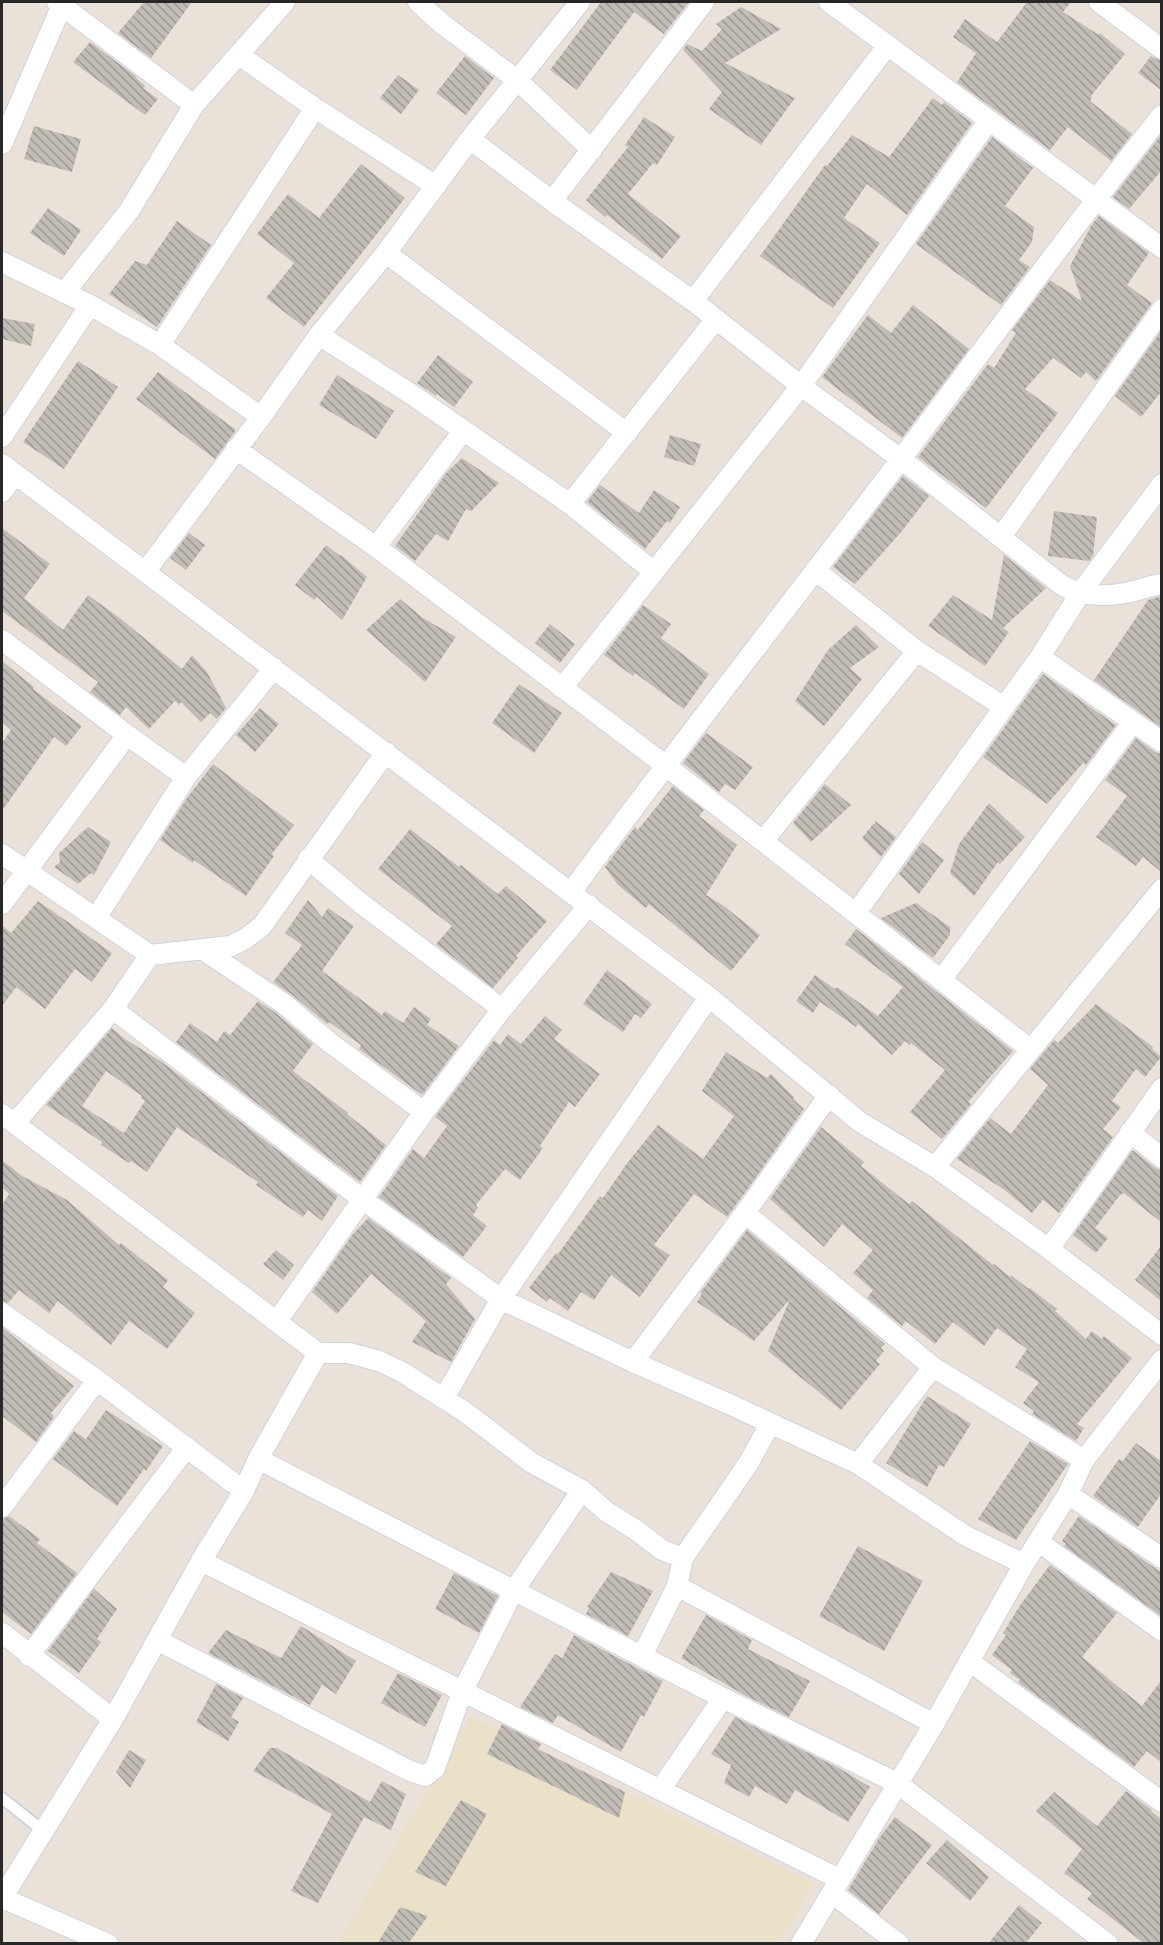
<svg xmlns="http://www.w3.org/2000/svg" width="1163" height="1945" font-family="'Titillium Web',sans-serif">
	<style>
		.education { fill: #ebe0c8 }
		.building { fill: url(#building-back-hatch); fill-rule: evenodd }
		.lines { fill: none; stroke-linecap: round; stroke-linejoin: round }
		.lane-casing { stroke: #ced2e0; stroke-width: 14 }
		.street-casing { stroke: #ced2e0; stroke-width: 22 }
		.lane { stroke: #fff; stroke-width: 10 }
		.street { stroke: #fff; stroke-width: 20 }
	</style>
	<defs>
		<pattern id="building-back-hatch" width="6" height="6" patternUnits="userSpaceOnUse" patternTransform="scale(1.5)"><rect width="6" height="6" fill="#c2bcb6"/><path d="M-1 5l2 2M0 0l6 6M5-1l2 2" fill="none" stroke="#9e9994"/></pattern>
	</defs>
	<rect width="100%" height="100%" fill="#eae2d9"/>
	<path class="education" d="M471,1717L814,1883L779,1943L337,1944Z"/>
	<path class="building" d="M144,2H192L151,58L118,33Z
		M601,2H689L664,34L634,12L577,90L550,70Z
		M1027,2H1071L1063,12L1099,35L1100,33L1125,54L1091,96L1092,98L1090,101L1132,134L1111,161L1068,127L1050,150L957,82L976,53L953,37L965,19L997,42Z
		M741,7L781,29L725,63L795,98L761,145L709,109L722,92L683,50L687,44L702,51L722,29L716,24Z
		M90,42L137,77L136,78L145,86L143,88L158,99L145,115L73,62Z
		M465,56L494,78L466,115L436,93Z
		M1151,56L1161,61V90L1138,73Z
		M398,75L419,90L401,114L380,98Z
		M933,98L942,105L944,102L972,123L907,215L867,184L844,218L880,243L833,308L760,256L825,165L827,166L852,135L889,157Z
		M644,117L675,137L657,165L653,163L628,194L681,236L662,259L607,215L605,217L586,200L628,147L625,145Z
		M34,126L81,139L72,172L24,159Z
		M1161,135V171L1129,209L1113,197Z
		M992,137L1033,168L1005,206L1034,227L1032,242L1019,260L1030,267L1001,305L916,244Z
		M361,164L405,198L304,327L266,298L294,263L257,234L288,194L319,218Z
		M48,208L81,230L64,256L30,233Z
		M1099,216L1149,253L1127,285L1152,303L1096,381L1086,372L1081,378L1053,358L1025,389L1058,413L986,508L918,457L988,364L994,368L1016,333L1012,330L1050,280L1082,301L1070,266L1091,226Z
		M177,221L211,245L157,327L109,294L135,261L147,265Z
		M913,305L969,349L902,438L822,377L868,315L891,333Z
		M2,318L35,324L31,346L2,339Z
		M1161,331V392L1141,417L1115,396Z
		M438,355L473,382L454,407L437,394L436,396L417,383Z
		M78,361L118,387L64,469L23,442Z
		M158,372L236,430L215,459L136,399Z
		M337,375L394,411L376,439L319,405Z
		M670,435L701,444L694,466L664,457Z
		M462,458L499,483L471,511L466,509L448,541L436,534L415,561L395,546L447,472Z
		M903,476L929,496L902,531L855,584L833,567Z
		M600,485L639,513L654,490L680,507L670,523L667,521L645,549L587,502Z
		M1054,511L1097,517L1093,556L1089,561L1048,556Z
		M2,528L50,564L24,598L63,630L88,595L121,619L182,669L192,655L207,672L226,708L217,719L210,713L201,722L181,702L179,705L175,701L149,729L126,707L120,715L90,692L98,682L2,611Z
		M189,533L205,545L186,570L170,558Z
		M326,545L340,556L341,555L367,577L342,620L317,597L314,600L295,585Z
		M1004,555L1046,588L1003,628L1009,632L985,666L928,626L953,595L992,620Z
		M1161,596V727L1094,680L1148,600Z
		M400,599L423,618L456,637L425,682L366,630Z
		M643,605L671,624L661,638L709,674L684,709L635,673L633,676L604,655Z
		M550,624L575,644L560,663L535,643Z
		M856,625L879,647L850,668L862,679L824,726L795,701L828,650Z
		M2,661L34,687L33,689L82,726L66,746L54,737L2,811V743L11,730L2,722Z
		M1043,674L1116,725L1086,765L1083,763L1047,804L983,757Z
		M519,684L562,713L534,753L492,723Z
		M260,708L279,724L255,752L236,735Z
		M706,733L753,767L735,790L725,784L719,792L683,763Z
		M1136,738L1155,752L1161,754V872L1143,857L1136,866L1096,837L1127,796L1105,780Z
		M213,764L294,825L272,854L274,856L246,896L194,860L193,863L160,840L187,798Z
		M825,784L851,805L811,842L793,823Z
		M673,786L704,810L699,816L737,845L706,895L724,906L760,935L731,971L649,904L646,908L618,885L605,867L635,827L638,830Z
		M989,803L1025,837L1000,864L998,862L974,896L950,873L959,844Z
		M875,821L896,837L881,857L862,838L874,823L875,824Z
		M88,827L111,842L94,875L91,873L78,884L54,867L60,862L59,853Z
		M410,829L459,867L461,865L498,894L506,886L547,921L516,956L518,958L493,988L436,944L452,926L378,869Z
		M922,842L944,860L919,894L899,874Z
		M308,900L322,917L328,908L354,926L322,971L382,1015L385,1011L403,1023L414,1007L431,1019L427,1025L459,1046L422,1095L359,1049L361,1045L329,1022L327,1024L291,994L273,982L302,945L285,933Z
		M38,901L112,953L92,982L75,969L45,1009L16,987L2,1006V925L11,933Z
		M916,903L950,927V935L933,958L881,918Z
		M856,929L1013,1051L968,1102L971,1104L942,1139L910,1112L945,1070L911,1043L910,1045L905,1041L892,1055L858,1024L856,1027L820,1002L813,1013L796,1001L815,975L835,989L837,987L878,1016L903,987L845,944Z
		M607,970L652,1004L641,1018L635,1014L623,1032L583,1004Z
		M258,1001L276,1013L313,1044L293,1071L348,1113L347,1114L386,1145L360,1182L176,1042L190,1023L217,1042L224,1031L230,1035Z
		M1096,1004L1153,1047L1152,1049L1161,1057L1145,1077L1136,1069L1112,1101L1121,1107L1103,1129L1113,1137L1059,1213L1043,1200L1032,1213L1006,1191L957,1159L990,1118L1011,1134L1048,1085L1030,1069L1054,1040L1058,1043Z
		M545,1016L562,1030L554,1039L600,1074L575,1107L569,1102L540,1146L543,1148L520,1180L505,1169L476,1205L478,1208L473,1215L487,1226L463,1257L379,1197L413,1149L424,1158L447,1126L435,1117L494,1040L500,1045L508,1034L521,1044Z
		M112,1028L125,1039L162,1062L338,1196L322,1221L308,1210L303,1217L256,1185L258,1182L177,1127L147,1172L131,1161L129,1163L101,1145L102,1142L46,1105ZM106,1071L142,1096L141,1098L145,1101L124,1133L82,1106Z
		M726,1052L767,1078L771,1074L794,1097L793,1099L804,1109L752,1183L727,1217L694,1194L654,1245L670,1255L640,1297L611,1275L594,1300L581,1292L568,1311L550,1298L547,1302L529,1288L556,1253L558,1254L600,1196L603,1198L628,1162L658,1125L703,1159L734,1116L702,1091Z
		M821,1127L864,1162L861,1166L909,1204L912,1201L993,1265L994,1264L1010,1277L1011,1275L1029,1289L1030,1288L1057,1309L1055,1311L1086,1339L1092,1331L1102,1339L1104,1336L1132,1358L1077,1424L1084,1428L1076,1441L1032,1414L1034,1411L1023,1403L1039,1382L1015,1367L1027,1349L997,1328L984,1346L953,1322L935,1344L906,1321L902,1326L867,1298L873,1290L853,1273L873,1250L842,1224L824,1247L770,1199Z
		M1132,1151H1134L1154,1167L1161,1170V1222L1124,1193L1120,1195L1095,1228L1108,1238L1096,1253L1073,1235Z
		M2,1160L22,1176L67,1200L119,1245L121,1243L168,1280L163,1287L195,1313L167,1349L129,1321L111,1345L58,1301L49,1313L19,1290L8,1303L2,1301V1205L9,1194L2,1187Z
		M368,1218L451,1278L446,1284L475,1319L451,1362L412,1342L426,1321L371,1274L337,1314L312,1292L353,1234Z
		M747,1230L885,1344L881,1348L884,1351L876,1361L880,1364L841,1410L768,1351L790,1299L754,1341L697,1302L702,1294L700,1293Z
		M1161,1246V1301L1135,1280Z
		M276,1250L294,1265L283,1280L263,1264Z
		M2,1327L74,1386L51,1413L54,1417L36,1442L2,1416Z
		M927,1396L971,1424L944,1467L939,1465L927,1487L886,1463Z
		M106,1410L163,1446L146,1471L144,1469L117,1506L53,1459L74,1431L86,1439Z
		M1030,1441L1068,1464L1016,1540L978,1519Z
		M1136,1443L1161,1461V1494L1138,1527L1093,1496L1119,1459L1123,1461Z
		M9,1516L40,1539L37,1543L77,1573L31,1634L2,1612V1519Z
		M1079,1516L1161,1572V1616L1064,1546L1066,1544L1062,1541Z
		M858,1546L923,1581L884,1651L819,1616Z
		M1050,1565L1117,1613L1082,1657L1142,1706L1161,1681V1762L1147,1751L1134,1767L1018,1682L1020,1680L1010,1673L1012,1670L992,1655L1006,1635L1003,1633L1021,1604Z
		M611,1572L653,1591L628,1636L586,1614L589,1608L587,1607Z
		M454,1573L498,1596L479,1633L435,1609Z
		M94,1589L117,1609L97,1639L101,1642L79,1673L48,1651Z
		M706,1615L752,1640L748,1649L810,1681L789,1717L744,1695L681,1658Z
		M301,1626L356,1661L336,1694L322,1685L310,1705L208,1653L226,1630L281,1658Z
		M574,1635L663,1681L644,1717L641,1715L621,1752L558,1715L553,1723L520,1707L555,1654L562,1658Z
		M398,1673L442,1695L425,1727L381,1703Z
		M216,1684L243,1698L231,1717L239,1722L228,1741L196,1722Z
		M735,1717L839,1768L870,1787L848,1822L795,1790L787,1804L755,1786L749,1797L724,1783L731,1765L711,1754Z
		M502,1724L541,1744L538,1749L625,1792L619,1818L487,1754Z
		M270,1748H277L370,1802L382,1781L406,1794L391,1830L364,1817L318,1903L291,1891L332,1814L253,1771Z
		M129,1750L146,1760L130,1788L116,1772Z
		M1126,1791L1152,1810L1151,1811L1161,1819V1944H1145L1087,1899L1092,1893L1064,1873L1082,1849L1036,1811L1054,1792L1097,1826Z
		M461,1800L487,1814L446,1886L415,1872Z
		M895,1817L932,1845L879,1914L848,1890L880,1837Z
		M947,1840L989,1877L970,1901L926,1863Z
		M1019,1905L1042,1923L1025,1944H988Z
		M400,1907L428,1916L408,1944H377Z"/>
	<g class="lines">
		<defs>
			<path id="lane" d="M2,1798L42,1830"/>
			<path id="street" d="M57,2L194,105
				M418,2L441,23L517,80L592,150
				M829,2L1162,248
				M1099,2L1162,49
				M315,108L436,186
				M470,139L552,201L693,301L801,386L901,459L1063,586C1085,597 1111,597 1134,591C1143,589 1152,585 1162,584
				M2,144L62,5
				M552,201L704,2
				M386,253L627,433
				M2,262L90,305L160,345L261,417
				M64,293L129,211L194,105L285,2
				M693,301L888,45
				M319,335L411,394L570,504L654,572
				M160,345L315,108L239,55
				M2,437L90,305
				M236,449L376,547L665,765L1030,1049
				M2,464L709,997L860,1122L935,1167L1049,1249L1162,1335
				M2,492L15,475
				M570,504L716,319
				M1001,537L1162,309
				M376,547L463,431
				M815,570L917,651L1004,707
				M145,572L261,417L319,335L386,253L470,139L580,2
				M2,640L127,735L186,777L274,668
				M1040,657L1162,742
				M562,688L801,386L989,120
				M763,841L917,651
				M2,854L150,955L231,946L245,939L262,926L386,752
				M308,859L363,905L502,1009
				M571,892C679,746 791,603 901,459C988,344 1072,228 1162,115
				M2,904L127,735
				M856,913L1040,657L1081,592L1162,484
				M96,918L186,777
				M203,950L283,1003L329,1042L424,1112
				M941,980L1133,722
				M113,1009L362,1199L501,1299L633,1362L729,1404L858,1464L966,1536L1024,1564
				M2,1114L318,1353H349L379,1361L402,1372L465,1412L532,1463L582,1490L607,1512L636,1530L662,1550L683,1558
				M15,1123L113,1009L150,955
				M1130,1132L1162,1158
				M935,1167L1162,889
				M745,1213L933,1367L1084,1460
				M1049,1249L1162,1088
				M2,1313L97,1380L244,1491
				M277,1321L424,1112L502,1009L589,905
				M633,1362L745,1213L829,1095
				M444,1398L501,1299L709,997
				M770,1424L748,1464L683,1558L677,1586L934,1724
				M258,1459L723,1698L897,1783L1108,1944
				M858,1464L933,1367
				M1068,1494L1162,1558
				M2,1507L97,1380
				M1039,1542L1162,1631
				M201,1561L839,1879
				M2,1633L113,1719
				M157,1640L408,1770L425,1776L435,1768L462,1692L513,1592L582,1490
				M29,1656L187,1447
				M642,1656L677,1586
				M969,1661L1162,1802
				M660,1790L723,1698
				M832,1893L899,1944
				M2,1898L113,1719L201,1561L244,1491L258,1459L318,1353
				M2,1898L108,1944
				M801,1944L934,1724L1024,1564L1068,1494L1084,1460L1162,1360"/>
		</defs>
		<use href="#lane" class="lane-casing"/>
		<use href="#street" class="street-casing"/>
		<use href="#lane" class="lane"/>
		<use href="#street" class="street"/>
	</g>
	<rect width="1163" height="1945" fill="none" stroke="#272727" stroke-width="6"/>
</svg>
